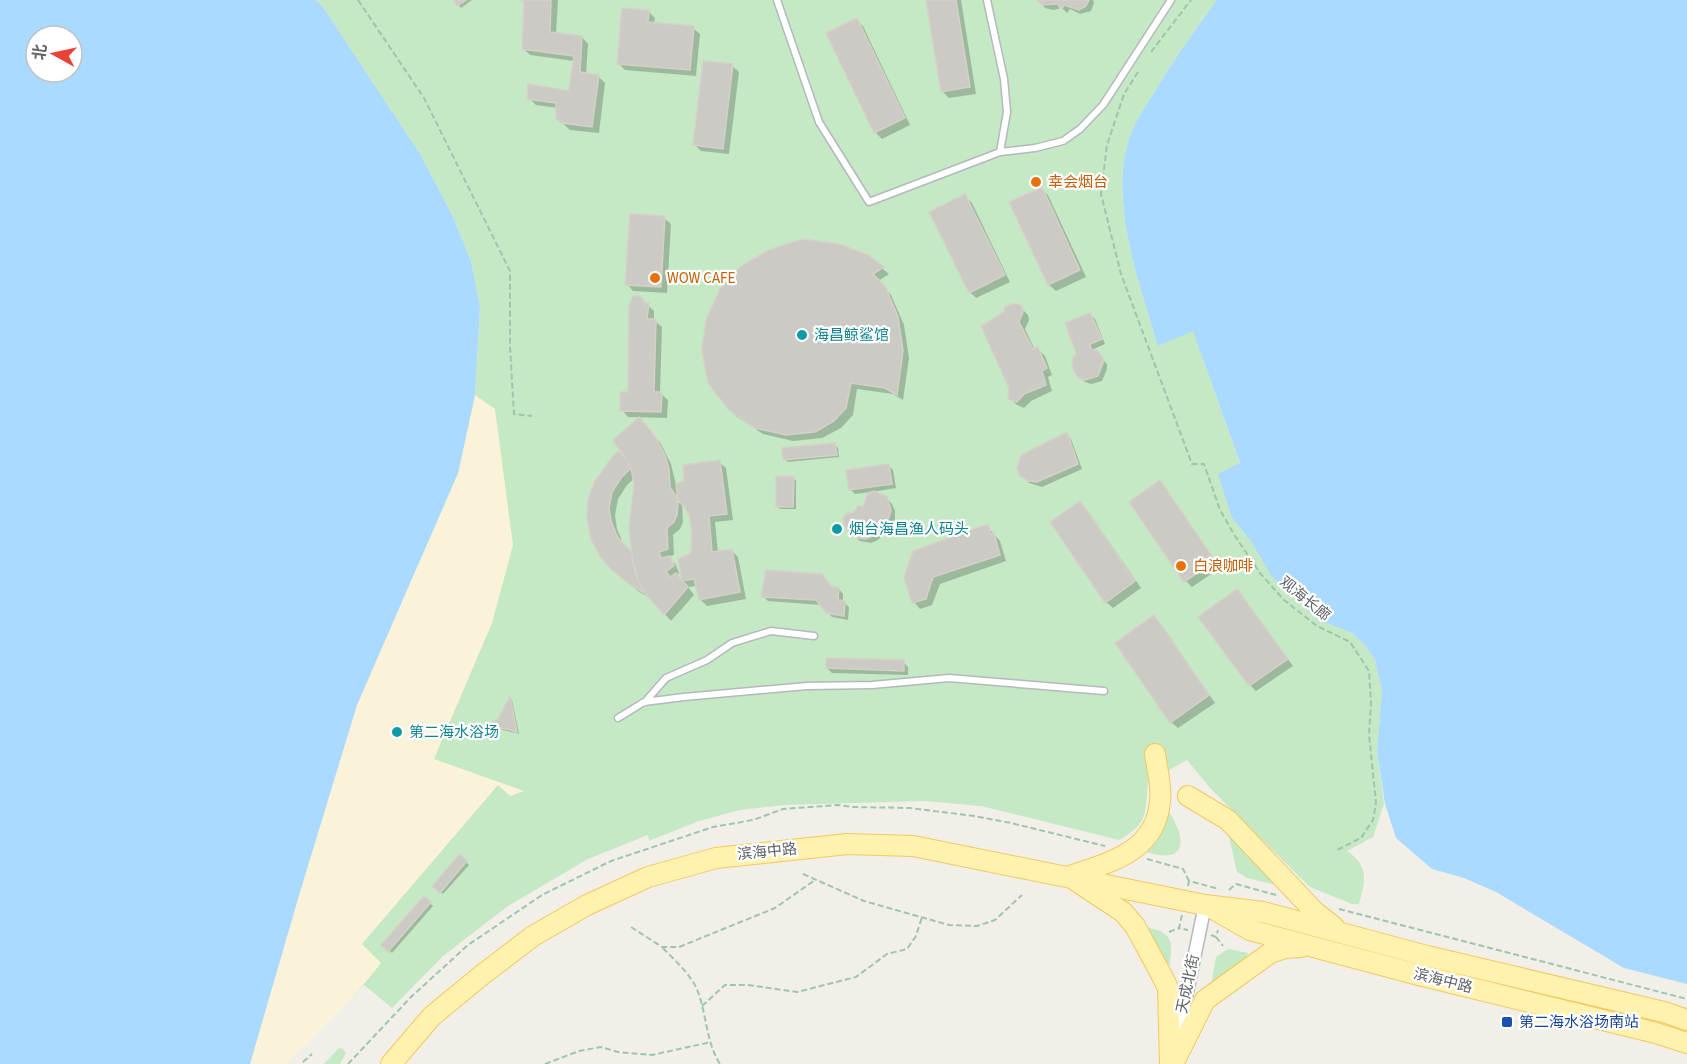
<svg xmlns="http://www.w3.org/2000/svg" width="1687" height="1064" font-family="'Source Sans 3','Noto Sans SC',sans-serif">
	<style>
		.green { fill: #c5e8c5 }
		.sand { fill: #fbf3d9 }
		.water { fill: #aadaff; fill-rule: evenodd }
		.shadow { fill: #0003; fill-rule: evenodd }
		.building { fill: #cccac5; stroke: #d6d1c6; stroke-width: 1.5 }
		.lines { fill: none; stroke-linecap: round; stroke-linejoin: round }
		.service-casing { stroke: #b5b8bc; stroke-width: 9 }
		.minor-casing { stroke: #b5b8bc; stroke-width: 15 }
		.primary-casing { stroke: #f2c960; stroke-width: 22 }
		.path { stroke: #9cc7a9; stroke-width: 2; stroke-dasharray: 6 3; stroke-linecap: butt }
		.service { stroke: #fff; stroke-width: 6 }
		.minor { stroke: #fff; stroke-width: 12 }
		.primary { stroke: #fff2af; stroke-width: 20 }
		.food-dot { fill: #e8710a; stroke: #fff; stroke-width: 2 }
		.culture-dot { fill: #0f9aa8; stroke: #fff; stroke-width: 2 }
		.transit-dot { fill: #1a4fb4; stroke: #fff; stroke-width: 2 }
		.labels { text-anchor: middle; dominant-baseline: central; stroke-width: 4.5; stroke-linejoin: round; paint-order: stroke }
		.food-label { font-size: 15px; fill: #c56008; stroke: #fff; text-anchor: start }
		.culture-label { font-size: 15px; fill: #0d838f; stroke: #fff; text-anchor: start }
		.street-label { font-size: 15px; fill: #5f6368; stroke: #fff }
		.transit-label { font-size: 15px; fill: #164399; stroke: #fff; text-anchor: start }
	</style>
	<rect width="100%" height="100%" fill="#f1efe8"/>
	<path class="green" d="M316,0H1217C1193,32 1171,64 1150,99C1144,109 1136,120 1132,131C1106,196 1139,282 1158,346L1193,330L1240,464L1232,518L1250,540L1272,577L1317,619L1352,633L1365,645L1375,660L1382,690L1377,751L1384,804L1373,837L1347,851C1370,867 1365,880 1359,904H1352L1310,887L1211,789L1187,760L1148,782C1145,813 1149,823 1119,840L981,806L924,801L785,805L740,810L699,821L649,841L648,835L588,859L508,906L443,956L392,1008L364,985L286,1064H250L475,395L480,307L471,261L454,219L422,157L323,7Z
		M1164,805C1186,833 1192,868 1144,851Z
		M1228,831L1281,886L1247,878L1237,872Z
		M1143,927C1174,931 1173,941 1169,968Z
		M1228,949L1248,953L1246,959L1212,984V980L1216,957Z
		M339,1048L343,1049L346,1053L340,1064H324Z"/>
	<path class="sand" d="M475,395L495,409L513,545L492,623L434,759L524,791L510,796L498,785L362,944L381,963C353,1000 319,1031 286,1064H250L300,892L357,705L458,473Z"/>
	<path class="water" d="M0,0H316L323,7L422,157L454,219L471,261L480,307L475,395L458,473L357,705L300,892L250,1064H0ZM36,36H72V72H36Z
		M1217,0H1687V984L1624,968L1496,892L1464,878L1432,869L1396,838L1385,804L1377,751L1382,690L1375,660L1365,645L1352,633L1317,619L1272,577L1250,540L1232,518L1218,474L1240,463L1193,331L1158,346C1139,282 1106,196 1132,131C1136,120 1144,109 1150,99C1171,64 1193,32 1217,0Z"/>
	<path class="shadow" d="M455,0H472L461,8Z
		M523,0H558L556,34L582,37L588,44L586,75L599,77L605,83L599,133L570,130L557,118L558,108L536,105L529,98L570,93L574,61L530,55L523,48L525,2Z
		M927,0H961L976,94L949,98L942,91Z
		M1039,0H1093L1094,3L1091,11L1080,14L1070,9L1067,13L1062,8L1053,10L1045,8Z
		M648,11L655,18L654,24L693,28L700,34L696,76L625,70L618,63Z
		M856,20L863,26L910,125L882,139L875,132Z
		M732,66L739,72L729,154L701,151L694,144Z
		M1041,189L1048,195L1086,277L1056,291L1049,285Z
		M965,196L972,203L1010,282L976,298L970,292Z
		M664,218L671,224L667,293L633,291L627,284Z
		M868,257L889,274L878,281L891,295L904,325L909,358L903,400L893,394L857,389L853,415L841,428L822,438L793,441L763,434L736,416L729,408Z
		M640,298L654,311V320L662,327L660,393L668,400L667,418L628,417L622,410L629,393Z
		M1021,308L1028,315L1029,320L1025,329L1035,350L1038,349L1045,356L1052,375L1048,377L1052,391L1031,401L1024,408L1017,405L1010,398V388L983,326Z
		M1090,315L1095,319L1105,344L1094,349L1095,352L1107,364V369L1102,381L1091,384L1085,382L1079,377L1073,367L1076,351Z
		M646,426L661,444L671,464L676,485L686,483L719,462L726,468L733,520L715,522L718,553L732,551L738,557L746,599L707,606L700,599L697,586L688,587L694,595L671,621L652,599L638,591L620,576L589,517ZM635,478L632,554L624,546L617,529L615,515L618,499L627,485ZM682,503L691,514L694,532L692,554L680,560L683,582L677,575L679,573L676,565L668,557L674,555L673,535L680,529L683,522Z
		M1066,434L1071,439L1082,469L1042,487L1029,483L1021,474Z
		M835,445L838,448L839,457L788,462L785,459Z
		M888,465L893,470L896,488L872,492L886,498L892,504L895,511V519L892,525L878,540L871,543L860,541L850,532L864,508L870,492L855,494L850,489Z
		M793,478L796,480V509H780L777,506Z
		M1160,482L1166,489L1220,568L1192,587L1186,581Z
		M1080,503L1087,510L1141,588L1113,608L1106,602Z
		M987,526L1000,541L1006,561L940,584L932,605L920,609L914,602L905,577Z
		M832,588L839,589L843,594V602L849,607L848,620L832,617L821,605L768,601L763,596Z
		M1237,591L1293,666L1256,691L1250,685Z
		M1154,617L1161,624L1215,703L1178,728L1171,722Z
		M903,662L908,667V675L832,673L827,668Z
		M510,698L512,700L519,734L488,726L499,720Z
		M460,856L469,865L443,894L434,886Z
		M424,898L433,906L392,953L383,945Z"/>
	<path class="building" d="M453,0H466L457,6Z
		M521,0H551L550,32L582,36L580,72L599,75L592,127L562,123L556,119V103L527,99L528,84L569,91L574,56L522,49L524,3Z
		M926,0H956L970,87L941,92Z
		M1037,0H1089L1086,6L1079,10L1064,5L1062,9L1060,8L1058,4L1042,5Z
		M622,8L649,10L648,22L694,26L690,70L617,64Z
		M857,18L905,118L874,133L826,33Z
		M703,61L733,64L723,149L693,145Z
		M1042,187L1080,270L1048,285L1009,202Z
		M965,194L1005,275L969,293L929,212Z
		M630,214L665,216L661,287L625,285Z
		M802,239L839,244L868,255L884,267L873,274L885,286L898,317L903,351L897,395L885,388L851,383L846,408L834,421L815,432L786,435L755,428L728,409L708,383L702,350L706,320L720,289L740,267L769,250Z
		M633,296H640L643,299V304L649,303L647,319H656L654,392H662L661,412L620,411V392H628L629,306Z
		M1012,304H1018L1022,306L1023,312L1019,322L1033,349L1038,347L1047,368L1042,371L1046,385L1024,394L1017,402L1008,399L1009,388L981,326L1004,312L1005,307Z
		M1090,313L1102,339L1090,344L1091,349L1098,351L1103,358V363L1098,376L1085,380L1078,378L1072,367L1073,358L1076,353L1065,323Z
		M639,417L654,435L665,455L669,469L670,487L676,496L678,504L677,515L674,522L667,528L668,549L659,552L661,558L670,556L674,566L666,571L670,577L676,573L688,587L664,615L646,594L638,581L633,564L629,528L634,484L631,468L613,440Z
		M1067,432L1078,464L1037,482L1028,481L1019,475L1017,468L1021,455Z
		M835,443L837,455L783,460L782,448Z
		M620,450L631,468L621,478L612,492L609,508L611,521L618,538L631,551L638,581L646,594L630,585L611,569L600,556L591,540L587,517L588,499L594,483L612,457Z
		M720,460L727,514L709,516L712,552L732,549L740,592L699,600L694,579L682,581L678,559L691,553L692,532L689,515L684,506L678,501L676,484L684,481L683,465Z
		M889,464L892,484L849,490L846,470Z
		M776,476H794L793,507H776Z
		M1160,480L1215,561L1184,582L1129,502Z
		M874,491L887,497L891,510L889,518L873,536L865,539L853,537L845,527L843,518L848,513L854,512L858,506H863L868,493Z
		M1080,501L1135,581L1105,603L1050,522Z
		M988,524L991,534L994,533L1000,555L933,577L926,599L912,603L904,577L913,551Z
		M766,570L822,574L831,586L839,588L838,600L845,601L844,616L826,613L816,600L761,597Z
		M1237,589L1288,659L1249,686L1198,617Z
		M1154,615L1209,695L1170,723L1115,643Z
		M826,658L904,660V671L826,668Z
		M510,696L517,733L511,730L486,726L498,719Z
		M460,854L467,861L440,893L432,886Z
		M424,896L431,902L388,952L381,945Z"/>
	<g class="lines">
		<defs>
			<path id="service" d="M777,0L819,122L869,202L1000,152L1035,148L1063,141L1080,129L1103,105L1171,0
				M987,0L1004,79L1007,112L1000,152
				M645,702L666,678L707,660L732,643L771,631L814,636
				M618,718L644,702L684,697L807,686L872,685L949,678L1104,691"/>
			<path id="minor" d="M1176,1045L1205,905"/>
			<path id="primary" d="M1188,796L1228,820L1315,912L1334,927
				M1070,876C1110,862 1156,852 1160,801C1162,786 1157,769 1155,754
				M1076,881L1123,912L1135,926L1161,974L1168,988L1170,1064
				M1215,910L1250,930L1419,975L1656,1033L1687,1043
				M391,1064L432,1016L482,975L533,936L587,905L648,877L716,858L847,844L913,846L1205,905L1263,912L1427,956L1664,1012L1687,1020
				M1173,1064L1205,1000L1270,953L1285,948L1301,947"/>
		</defs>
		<use href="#service" class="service-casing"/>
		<use href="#minor" class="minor-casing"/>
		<use href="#primary" class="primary-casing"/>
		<path class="path" d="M358,0L424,98L510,271V347L514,414L532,416
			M1151,52L1191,0
			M1138,72L1124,94L1107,145L1101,194L1121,274L1192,464H1204L1220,510L1235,536L1260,573L1284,600L1317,626L1350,642L1369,671L1371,703L1369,735L1376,803L1373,820L1361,838L1337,850
			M1147,859L1183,869L1189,881
			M803,874L864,901L949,925L977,926L995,920L1022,895
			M1188,886L1189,881L1219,889
			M1229,890L1236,884L1276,895
			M1339,909L1687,999
			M1182,915L1179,928L1188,930
			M631,927L662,947H679L775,908L815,880
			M1169,932L1179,928
			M1211,935L1216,937L1218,930
			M1216,937L1223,946
			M663,948C675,961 692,975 698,992C707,1016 706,1042 720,1064
			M702,1006L725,985H748L797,992L856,977L887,954L907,949L916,936L922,917
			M303,1062L312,1054
			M348,1064L411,997L468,945L542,895L611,861L713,827L753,820L783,809L838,805L853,807L910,808L974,816L1011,823L1105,846
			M545,1064L579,1051L601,1047L618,1052L652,1055L711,1042"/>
		<use href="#service" class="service"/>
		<use href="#minor" class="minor"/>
		<use href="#primary" class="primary"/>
	</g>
	<g class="food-dot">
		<circle cx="1036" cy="182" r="6"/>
		<circle cx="655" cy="278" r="6"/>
		<circle cx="1181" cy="566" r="6"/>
	</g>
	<g class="culture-dot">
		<circle cx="802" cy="335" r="6"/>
		<circle cx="837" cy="529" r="6"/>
		<circle cx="397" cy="732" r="6"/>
	</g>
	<rect class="transit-dot" x="1501" y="1016" width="12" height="12" rx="3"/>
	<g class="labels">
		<g class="food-label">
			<text x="1048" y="182">幸会烟台</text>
			<text x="667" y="278">WOW CAFE</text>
			<text x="1193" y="566">白浪咖啡</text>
		</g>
		<g class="culture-label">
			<text x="814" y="335">海昌鲸鲨馆</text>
			<text x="849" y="529">烟台海昌渔人码头</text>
			<text x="409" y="732">第二海水浴场</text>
		</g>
		<g class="street-label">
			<text transform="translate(1305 599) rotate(39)">观海长廊</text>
			<text transform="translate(767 852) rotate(-6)">滨海中路</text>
			<text transform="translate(1443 981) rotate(14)">滨海中路</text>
			<text transform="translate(1188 984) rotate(-78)">天成北街</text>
		</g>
		<g class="transit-label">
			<text x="1519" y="1022">第二海水浴场南站</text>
		</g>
	</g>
	<g transform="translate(54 54) rotate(278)"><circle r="28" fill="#ffffff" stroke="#bfc1c3" stroke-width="1.5"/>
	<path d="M0-4.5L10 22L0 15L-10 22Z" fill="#ea4335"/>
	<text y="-9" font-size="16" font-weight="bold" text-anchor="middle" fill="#5f6368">北</text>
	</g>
</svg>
